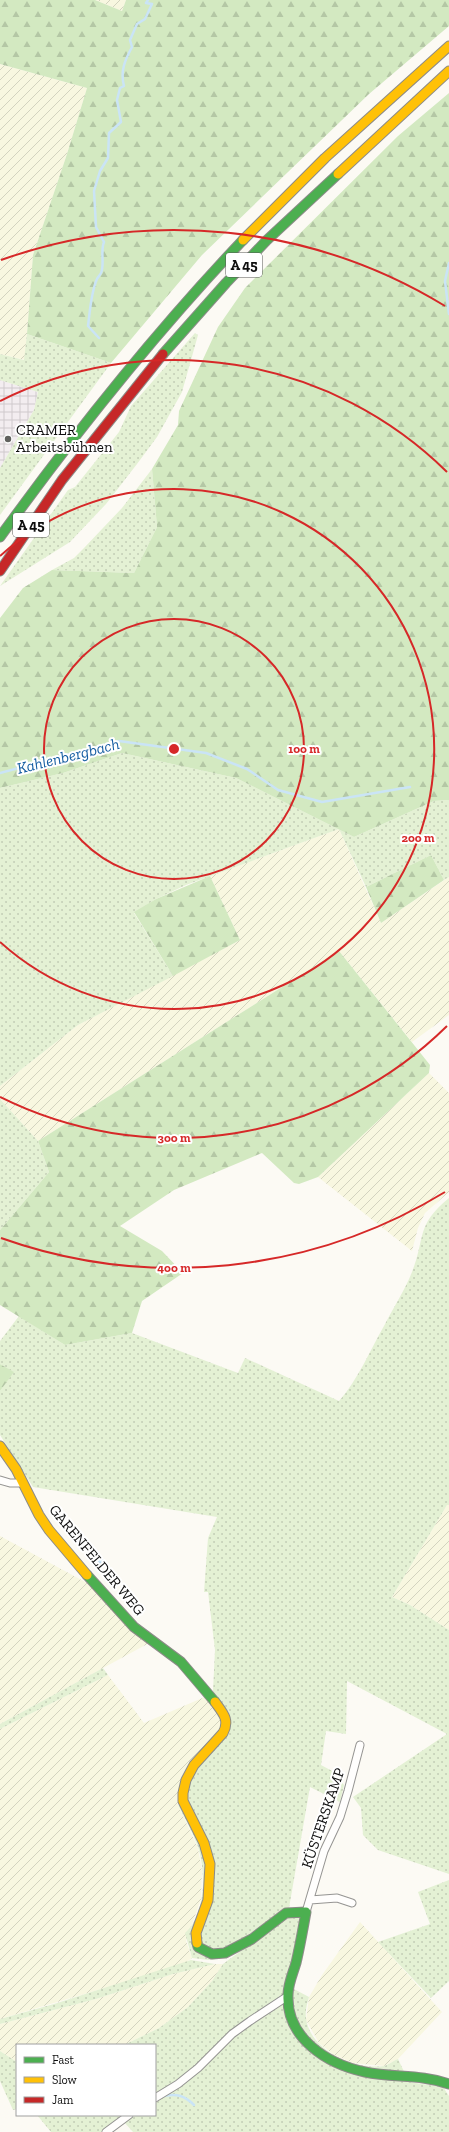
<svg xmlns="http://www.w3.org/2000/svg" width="449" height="2132" font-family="'Zilla Slab',serif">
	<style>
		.industrial { fill: url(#industrial-grid) }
		.farmland { fill: url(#farmland-furrows) }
		.grass { fill: url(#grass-dots) }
		.forest { fill: url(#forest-firs) }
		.water { fill: url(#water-waves) }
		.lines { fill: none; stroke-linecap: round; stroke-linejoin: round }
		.stream { stroke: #cae4f6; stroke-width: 2.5 }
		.street-casing { stroke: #959492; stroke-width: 9 }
		.fast-casing { stroke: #8c8b88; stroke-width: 11 }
		.slow-casing { stroke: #8c8b88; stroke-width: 11 }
		.jam-casing { stroke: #8c8b88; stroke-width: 11 }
		.street { stroke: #fffefd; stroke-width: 7 }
		.fast { stroke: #4caf50; stroke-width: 9 }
		.slow { stroke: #ffc107; stroke-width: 9 }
		.jam { stroke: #c62828; stroke-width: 9 }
		.ring { fill: none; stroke: #d62828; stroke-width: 2 }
		.poi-dot { fill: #61615e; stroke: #fff; stroke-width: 1.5 }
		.labels { text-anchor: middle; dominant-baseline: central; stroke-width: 4; stroke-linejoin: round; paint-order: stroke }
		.shield { fill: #fff; stroke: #565656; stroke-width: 1 }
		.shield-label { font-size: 14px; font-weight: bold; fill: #0e0e0e }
		.poi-label { font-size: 15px; fill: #0e0e0e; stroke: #fff; text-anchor: start }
		.street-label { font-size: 15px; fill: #0e0e0e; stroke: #fff }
		.water-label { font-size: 16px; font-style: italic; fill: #155da2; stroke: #fff }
		.centre { fill: #d62828; stroke: #fff; stroke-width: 2 }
		.ring-label { font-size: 12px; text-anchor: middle; font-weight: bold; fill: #d62828; stroke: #fff; stroke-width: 4; stroke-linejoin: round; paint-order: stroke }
	</style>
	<defs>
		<pattern id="industrial-grid" width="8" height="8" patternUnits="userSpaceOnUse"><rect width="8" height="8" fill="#f3edf0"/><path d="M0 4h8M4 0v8" fill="none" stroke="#cfcacd"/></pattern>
		<pattern id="farmland-furrows" width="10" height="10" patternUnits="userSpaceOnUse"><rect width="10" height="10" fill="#f8f7e0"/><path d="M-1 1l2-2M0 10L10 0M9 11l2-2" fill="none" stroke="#d3d3bf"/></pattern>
		<pattern id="grass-dots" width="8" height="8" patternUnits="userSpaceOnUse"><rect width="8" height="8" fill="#e4f1d4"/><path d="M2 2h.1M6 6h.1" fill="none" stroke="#c2cdb5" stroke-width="1.8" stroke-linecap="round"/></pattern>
		<pattern id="forest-firs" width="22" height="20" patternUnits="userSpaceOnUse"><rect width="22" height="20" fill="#d3e9c1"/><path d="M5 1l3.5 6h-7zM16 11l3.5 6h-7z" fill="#b4c7a5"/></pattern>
		<pattern id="water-waves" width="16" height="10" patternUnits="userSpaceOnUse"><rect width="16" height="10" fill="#cae4f6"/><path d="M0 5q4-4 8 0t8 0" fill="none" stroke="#acc2d2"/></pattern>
	</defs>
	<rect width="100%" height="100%" fill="#fcfaf4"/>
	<path class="industrial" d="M0,380L38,392L34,410L0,468Z"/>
	<path class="farmland" d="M95,0H126L122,11Z
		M0,64L87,88L67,154L33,255L25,360L0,354Z
		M339,829L381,923L449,877V1015L412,1042L339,951L38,1141L0,1099V1086L78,1025L240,940L210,876Z
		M429,1073L449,1093V1192L425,1213L418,1228L412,1251L318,1177Z
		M447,1505H449V1630L410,1605L392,1597Z
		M0,1536L89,1584L151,1642L0,1724Z
		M108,1675L144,1723L207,1696L222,1718L221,1728L183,1776L178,1805L198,1848L202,1871L201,1899L186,1941L192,1958L182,1965L0,2019V1729Z
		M360,1922L442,2012L398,2059L384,2066L353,2063L334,2055L319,2043L306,2020L309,1997L322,1975Z
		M215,1964H223L212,1981L188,2007L159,2028L124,2045H17V2062L0,2051V2024L96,1999L173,1974Z"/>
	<path class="grass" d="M195,333L198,335L182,392L157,437L137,464L106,504L70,542L0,586L68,490L75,487L119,432L131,406Z
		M27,334L111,363L0,515V468L34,410L38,392L0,380V354L24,360Z
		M152,469L157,527L134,573L52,570L74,558L84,548L122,508Z
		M122,753L236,778L354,837L434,801L449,800V877L444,880L431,855L366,887L339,829L186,885L156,899L134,913L173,976L78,1025L0,1086V788L63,773Z
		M0,1099L38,1141L49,1172L0,1230Z
		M449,1198V1505H447L392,1597L410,1605L449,1630V1874L378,1850L363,1835L361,1808L353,1797L447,1734L347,1681L346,1734L326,1731L321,1765L334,1772L344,1785L340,1802L310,1787L289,1908L222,1952L198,1944L213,1888L186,1798L190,1778L230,1725C234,1710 218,1705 213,1691L215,1650L208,1592H204L208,1538L217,1517L33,1487L0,1435V1391L13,1372L0,1364V1341L19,1316L65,1345L132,1333L238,1373L245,1358L339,1401C358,1380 370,1350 384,1326C393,1308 405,1290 412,1272C426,1237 415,1226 449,1198Z
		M103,1668L108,1675L0,1729V1724Z
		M178,1805L180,1806L200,1840L209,1881L194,1942L222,1958L209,1960L192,1958L185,1933C206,1915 206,1872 198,1847C193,1833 185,1819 178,1805Z
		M449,1880V1981L431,1998L378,1942L430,1924L418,1892Z
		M288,1916L299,1917L302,1919L285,1994L185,2075L155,2094V2045H124L159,2028L188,2007L212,1981L223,1964Z
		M191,1960L215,1964L173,1974L96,1999L0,2024V2019L54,2004Z
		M292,1988L309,1997C307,2004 305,2011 306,2018C310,2051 355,2070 384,2066C388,2065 393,2061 398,2059L409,2082L443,2087L449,2096V2132H133L124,2122L136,2115H155V2103L200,2069L235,2036Z
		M0,2051L17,2062V2109L13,2110L0,2081Z
		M37,2115H124L101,2132H51Z"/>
	<path class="forest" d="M0,0H95L122,11L126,0H449V26L369,94L202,255L111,363L27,334L33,255L67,154L87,88L0,64Z
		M449,93V800L434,801L354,837L236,778L122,753L63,773L0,788V618L23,588L52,570L134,573L157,527L152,469L178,425L179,411L218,327L245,288L398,136Z
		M431,855L444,880L381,923L366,887Z
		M210,876L240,940L173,976L134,912L156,899Z
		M339,951L430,1065L429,1073L318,1177L299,1184L294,1183L262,1153L174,1190L120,1226L162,1251L183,1273L142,1301L132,1333L65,1345L0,1305V1230L49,1172L38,1141Z
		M0,1364L14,1372L0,1391Z"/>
	<path class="water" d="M97,1550L105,1562L99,1566L91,1554Z"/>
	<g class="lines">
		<path class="stream" d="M449,263L445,281L449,314
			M99,338L88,326C90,311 91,292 97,279C98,277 100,275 101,273C105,264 100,252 104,242L96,227L94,191L100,171L108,158L109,133L121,122L117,100L120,88L124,86C120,71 125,60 132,47L130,40L137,24L145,19L152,4L146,3L148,0
			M0,773L119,741L206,753L247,769L278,790L322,802L410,787
			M164,2096C177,2093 185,2096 194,2105"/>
		<defs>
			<path id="street" d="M0,1480L10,1483H23
				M310,1900L337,1898L352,1903
				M306,1912L324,1851L340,1817L348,1791L360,1745
				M155,2098L178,2084L198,2068L232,2034L250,2021L288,1996
				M106,2132L129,2115"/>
			<path id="fast" d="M163,354L226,283L267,240L338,174
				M0,537C75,433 155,333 243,240
				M87,1575L134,1627L181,1662L215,1702
				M197,1943L198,1947L212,1954L225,1953L252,1939L286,1913L306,1912C303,1929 300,1946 296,1963C293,1973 288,1984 288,1995C286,2038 327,2064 365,2072C393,2078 421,2074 449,2084"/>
			<path id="slow" d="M338,174L449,71
				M243,240L325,158L449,46
				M0,1446L16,1469L39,1515L49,1530L87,1575
				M197,1943L196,1933L208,1900L210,1864L204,1843L183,1801V1793L186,1780L194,1765L223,1733C230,1720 223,1713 215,1702"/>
			<path id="jam" d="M0,571L62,480L163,354"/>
		</defs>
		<use href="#street" class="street-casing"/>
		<use href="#fast" class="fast-casing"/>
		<use href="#slow" class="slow-casing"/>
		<use href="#jam" class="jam-casing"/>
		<use href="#street" class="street"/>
		<use href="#fast" class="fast"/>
		<use href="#slow" class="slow"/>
		<use href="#jam" class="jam"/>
	</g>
	<g class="ring">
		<circle cx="174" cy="749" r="130"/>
		<path d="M0 556A260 260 0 1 1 0 942"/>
		<path d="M447 1026A389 389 0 0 1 0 1097M0 401A389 389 0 0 1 447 472"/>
		<path d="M445 1192A519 519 0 0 1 1 1238M1 260A519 519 0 0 1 445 306"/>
	</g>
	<circle class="poi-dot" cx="8" cy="439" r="4"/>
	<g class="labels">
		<g class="shield">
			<rect x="226" y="253" width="36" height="24" rx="3"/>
			<rect x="13" y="513" width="36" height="24" rx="3"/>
		</g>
		<g class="shield-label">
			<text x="244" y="265">A 45</text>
			<text x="31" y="525">A 45</text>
		</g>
		<g class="poi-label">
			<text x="16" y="430">CRAMER<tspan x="16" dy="17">Arbeitsbühnen</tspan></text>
		</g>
		<g class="street-label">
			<text transform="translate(97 1560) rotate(50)">GARENFELDER WEG</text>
			<text transform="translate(323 1818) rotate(-71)">KÜSTERSKAMP</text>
		</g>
		<g class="water-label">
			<text transform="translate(68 756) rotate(-14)">Kahlenbergbach</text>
		</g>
	</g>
	<circle cx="174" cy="749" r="6" class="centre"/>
	<g class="ring-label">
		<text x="304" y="753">100 m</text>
		<text x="418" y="842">200 m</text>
		<text x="174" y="1142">300 m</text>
		<text x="174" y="1272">400 m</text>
	</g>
	<rect x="16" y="2044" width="140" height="72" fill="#ffffff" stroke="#9f9f9f"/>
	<rect x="24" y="2057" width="20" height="6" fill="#4caf50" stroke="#9f9f9f"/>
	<text x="52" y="2064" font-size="12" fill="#0e0e0e">Fast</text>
	<rect x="24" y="2077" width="20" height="6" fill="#ffc107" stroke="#9f9f9f"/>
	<text x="52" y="2084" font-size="12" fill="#0e0e0e">Slow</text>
	<rect x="24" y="2097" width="20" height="6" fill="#c62828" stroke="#9f9f9f"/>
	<text x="52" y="2104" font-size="12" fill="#0e0e0e">Jam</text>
</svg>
